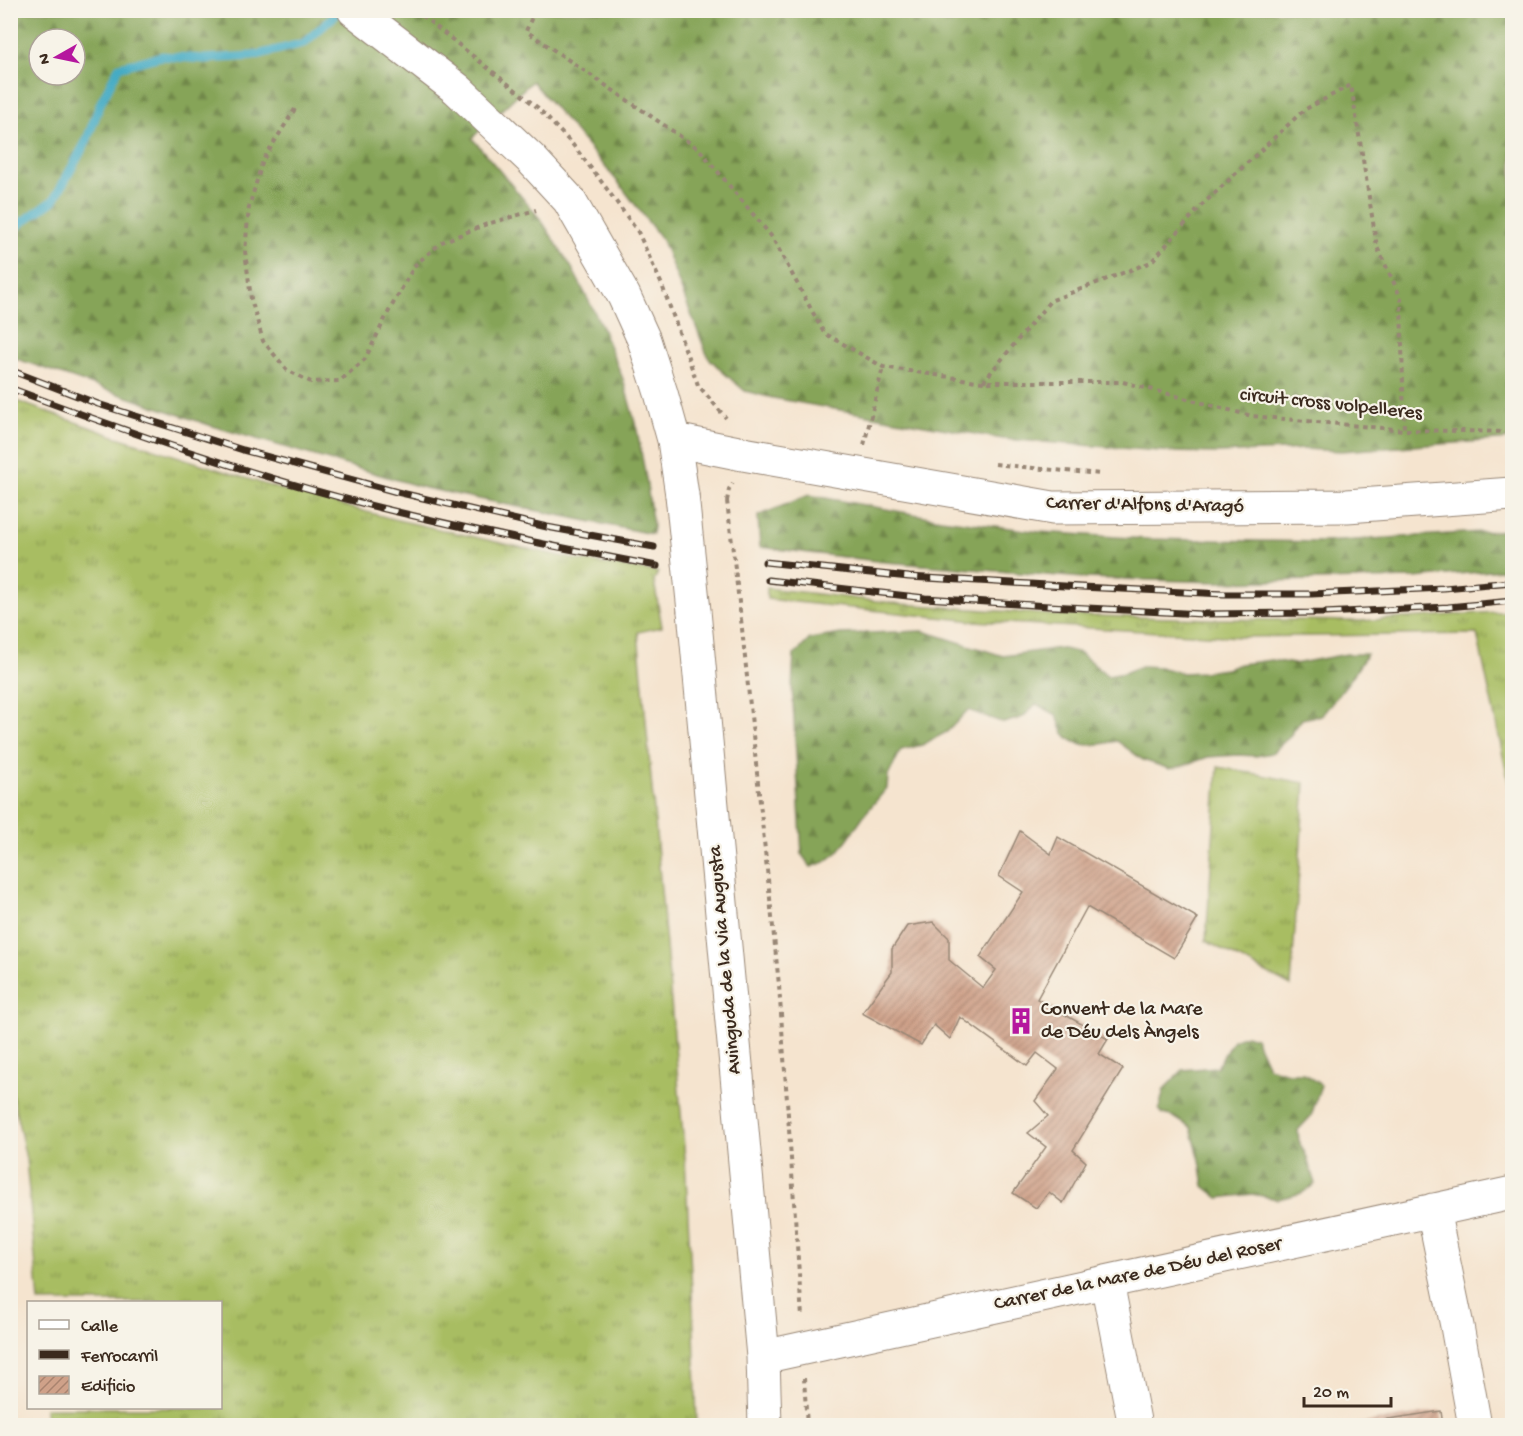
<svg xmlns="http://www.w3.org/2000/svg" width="1523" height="1436" font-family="'Gochi Hand',sans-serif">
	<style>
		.grass { fill: url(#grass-tufts); stroke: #727440; stroke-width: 1.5 }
		.forest { fill: url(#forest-firs); stroke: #60673b; stroke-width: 1.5; fill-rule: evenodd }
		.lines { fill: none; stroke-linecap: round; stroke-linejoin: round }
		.stream { stroke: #44abc4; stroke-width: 9 }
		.building { fill: url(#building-hatch) }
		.minor-casing { stroke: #988776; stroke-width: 35 }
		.path { stroke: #988776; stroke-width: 4; stroke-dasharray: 4.5 4.5; stroke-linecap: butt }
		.minor { stroke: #fff; stroke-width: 33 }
		.rail-casing { stroke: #3b2a1e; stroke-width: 7 }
		.rail { stroke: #f7f3e8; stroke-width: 4.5; stroke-dasharray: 14; stroke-linecap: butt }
		.minor-bridge-casing { stroke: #988776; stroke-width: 35; stroke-linecap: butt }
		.path-bridge { stroke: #988776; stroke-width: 4; stroke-dasharray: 4.5 4.5; stroke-linecap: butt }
		.minor-bridge { stroke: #fff; stroke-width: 33 }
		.labels { text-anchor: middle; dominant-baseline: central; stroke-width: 4.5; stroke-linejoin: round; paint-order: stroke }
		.street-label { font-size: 20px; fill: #3b2a1e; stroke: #f7f3e8 }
		.poi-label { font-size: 20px; fill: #3b2a1e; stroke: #f7f3e8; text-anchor: start }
	</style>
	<defs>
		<pattern id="grass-tufts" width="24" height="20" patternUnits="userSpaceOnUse" patternTransform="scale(1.5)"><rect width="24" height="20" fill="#a8bd62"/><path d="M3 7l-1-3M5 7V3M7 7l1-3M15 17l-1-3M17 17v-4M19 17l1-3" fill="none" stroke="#8a9a50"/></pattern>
		<pattern id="forest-firs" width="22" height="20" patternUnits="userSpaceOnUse" patternTransform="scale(1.5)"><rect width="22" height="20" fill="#86a458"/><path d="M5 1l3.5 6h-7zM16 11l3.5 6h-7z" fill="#6f8648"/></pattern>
		<pattern id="building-hatch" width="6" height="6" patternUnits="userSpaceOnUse" patternTransform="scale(1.5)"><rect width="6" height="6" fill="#cfa189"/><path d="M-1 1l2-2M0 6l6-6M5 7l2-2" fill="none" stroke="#a9836f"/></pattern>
	</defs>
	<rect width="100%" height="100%" fill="#f7f3e8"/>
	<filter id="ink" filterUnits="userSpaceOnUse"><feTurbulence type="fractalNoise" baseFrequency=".0167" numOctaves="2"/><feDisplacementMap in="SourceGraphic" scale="12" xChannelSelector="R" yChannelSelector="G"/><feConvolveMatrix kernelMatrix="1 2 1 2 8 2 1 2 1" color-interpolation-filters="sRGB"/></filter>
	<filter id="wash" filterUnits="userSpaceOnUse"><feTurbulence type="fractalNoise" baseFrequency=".008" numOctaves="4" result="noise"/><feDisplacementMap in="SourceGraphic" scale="24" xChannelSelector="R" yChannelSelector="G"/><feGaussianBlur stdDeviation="1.35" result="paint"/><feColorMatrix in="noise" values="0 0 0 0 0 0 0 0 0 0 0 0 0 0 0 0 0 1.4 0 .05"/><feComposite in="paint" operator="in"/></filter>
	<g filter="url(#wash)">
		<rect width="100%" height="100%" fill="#f5e4cf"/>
		<path class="grass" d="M11,399L117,437L276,488L393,519L578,560L658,572L654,581L662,627L638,632L685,1158L694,1330L697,1425H46L45,1408H220V1302H39L26,1159L10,1083Z
			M767,588L902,604L1054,615L1212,619L1359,621L1512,611V798L1477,634L1241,637L974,621L767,599Z
			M1218,767L1305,783L1291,986L1206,941Z"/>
		<path class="forest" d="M11,11H1512V439L1341,451L1305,449L1218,453L1173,452L1003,439L773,398L745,391L724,373L708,357L662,240L618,182L532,81L472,138L541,220L572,268L600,323L623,379L637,430L646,478L653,526L652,534L425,488L212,426L11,357ZM39,39H75V75H39Z
			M809,495L941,519L1040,532L1147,539L1324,542L1512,530V569L1414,578L1219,582L1084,578L885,562L760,547L758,516Z
			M923,631L1003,656L1060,648L1080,653L1108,676L1124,673L1142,666L1159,667L1182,673L1203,672L1226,669L1240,664L1271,660L1294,664L1347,654H1367L1350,680L1322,715L1302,719L1289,737L1272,753L1256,756L1238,755L1208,757L1185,765L1170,769L1143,760L1117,741C1099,744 1077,751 1064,733C1060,728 1059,720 1057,715L1036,704L1023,717L1004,723L968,710L947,732L922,745L901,750L888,776L887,788L864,815L849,837L838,852L825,862L811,867L802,855L792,686L794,655L810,639L841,634Z
			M1246,1035L1255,1038L1268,1067L1288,1073H1303L1321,1085L1311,1116L1298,1130L1299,1142L1306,1155L1315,1184L1302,1193L1278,1199L1252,1194L1219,1198L1204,1186L1200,1160L1191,1128L1174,1117L1163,1114L1159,1109L1164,1089L1183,1070L1217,1067L1233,1040Z"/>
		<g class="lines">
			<path class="stream" d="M10,229L14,228L54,200L86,142L101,102L119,67L162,56L204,59L253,56L304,43L341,10"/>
		</g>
		<g id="blocks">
			<path class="building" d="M1020,831L1051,854L1058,837L1198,918L1174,958L1087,907L1037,999L1108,1039L1099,1054L1123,1069L1073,1150L1086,1162L1063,1203L1049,1192L1036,1208L1013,1193L1046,1147L1028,1133L1048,1116L1035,1101L1058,1069L1037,1053L1027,1066L960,1017L950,1039L934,1025L921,1045L862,1013L892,972V949L907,926L933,922L949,938V960L983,988L996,970L980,957L1023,892L999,876Z
				M1441,1411L1443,1426H1356V1424Z"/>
		</g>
	</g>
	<g filter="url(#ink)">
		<use href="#blocks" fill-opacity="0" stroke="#988776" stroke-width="1.5"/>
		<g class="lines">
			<defs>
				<path id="minor" d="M354,10L457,89L531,159L569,200L624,296L644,340L661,393L674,440L682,495
					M674,440L743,454L1053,508L1347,506L1512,494
					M694,611L763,1357L765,1426
					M1433,1210L1457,1326L1475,1426
					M1107,1282L1135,1426
					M763,1357L1512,1193"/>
			</defs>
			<use href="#minor" class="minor-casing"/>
			<path class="path" d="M415,10L537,107L573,145L604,185L638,232L662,285L698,385L726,418
				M535,10L526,31L699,149L772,237L824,333L883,367L983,382H1123L1252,416L1404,430L1512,432
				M295,109L263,160L249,207L245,251L251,299L263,341L287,370L311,382L340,381L365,359L389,311L415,265L442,242L487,224L536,210
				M983,382L1050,301L1151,262L1202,205L1304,110L1351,85L1377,247L1401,298L1404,430
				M864,445L883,367
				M995,464L1043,469L1101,474
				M727,501L729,489L733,483
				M741,619L779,985L802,1317
				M804,1378L807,1426"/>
			<use href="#minor" class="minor"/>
			<defs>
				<path id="rail" d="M10,370L98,404L243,450L397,492L547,527L654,547
					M10,388C128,432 247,474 369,505C464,529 561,548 657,566
					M765,562L909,577L1081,587L1224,594H1311L1444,588L1512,582
					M768,580L925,598L1049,606L1202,614L1323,613L1448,607L1512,601"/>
			</defs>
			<use href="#rail" class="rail-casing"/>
			<use href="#rail" class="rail"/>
			<defs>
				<path id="minor-bridge" d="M682,495L694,611"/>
			</defs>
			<use href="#minor-bridge" class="minor-bridge-casing"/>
			<path class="path-bridge" d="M727,501L741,619"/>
			<use href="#minor-bridge" class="minor-bridge"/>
		</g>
	</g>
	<defs>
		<symbol id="building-bare" viewBox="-9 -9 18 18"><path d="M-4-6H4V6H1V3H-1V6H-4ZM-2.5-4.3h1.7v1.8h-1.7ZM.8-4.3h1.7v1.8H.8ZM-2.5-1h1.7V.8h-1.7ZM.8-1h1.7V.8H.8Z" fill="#b5179e" stroke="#f7f3e8" stroke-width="2.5" paint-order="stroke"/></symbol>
	</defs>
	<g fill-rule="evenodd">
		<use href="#building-bare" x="1002" y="1002" width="38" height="38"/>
	</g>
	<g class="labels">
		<g class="street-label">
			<text transform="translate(1331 405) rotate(6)">circuit cross volpelleres</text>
			<text transform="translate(1145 506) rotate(1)">Carrer d'Alfons d'Aragó</text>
			<text transform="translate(726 960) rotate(-95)">Avinguda de la Via Augusta</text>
			<text transform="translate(1138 1275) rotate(-12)">Carrer de la Mare de Déu del Roser</text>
		</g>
		<g class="poi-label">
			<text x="1041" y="1010">Convent de la Mare<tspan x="1041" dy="23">de Déu dels Àngels</tspan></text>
		</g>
	</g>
	<rect width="1523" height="1436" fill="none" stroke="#f7f3e8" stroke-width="36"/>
	<rect x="27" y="1301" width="195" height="108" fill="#f7f3e8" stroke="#aca397" stroke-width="1.5"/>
	<rect x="39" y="1320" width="30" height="9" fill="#ffffff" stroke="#aca397" stroke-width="1.5"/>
	<text x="81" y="1331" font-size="18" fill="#3b2a1e">Calle</text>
	<rect x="39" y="1350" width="30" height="9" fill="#3b2a1e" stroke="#aca397" stroke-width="1.5"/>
	<text x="81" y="1361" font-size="18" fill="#3b2a1e">Ferrocarril</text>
	<rect x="39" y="1376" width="30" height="18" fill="url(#building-hatch)" stroke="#aca397" stroke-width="1.5"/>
	<text x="81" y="1391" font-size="18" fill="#3b2a1e">Edificio</text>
	<g transform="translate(57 57) rotate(261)"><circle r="28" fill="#f7f3e8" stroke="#aca397" stroke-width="1.5"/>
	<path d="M0-4.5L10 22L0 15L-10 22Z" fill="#b5179e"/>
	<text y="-9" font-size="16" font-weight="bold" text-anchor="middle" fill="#3b2a1e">N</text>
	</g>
	<path d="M1304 1397v9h87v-9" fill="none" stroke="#3b2a1e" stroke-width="3"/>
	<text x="1313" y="1397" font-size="18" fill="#3b2a1e" stroke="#f7f3e8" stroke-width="4.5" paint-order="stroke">20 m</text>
</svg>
